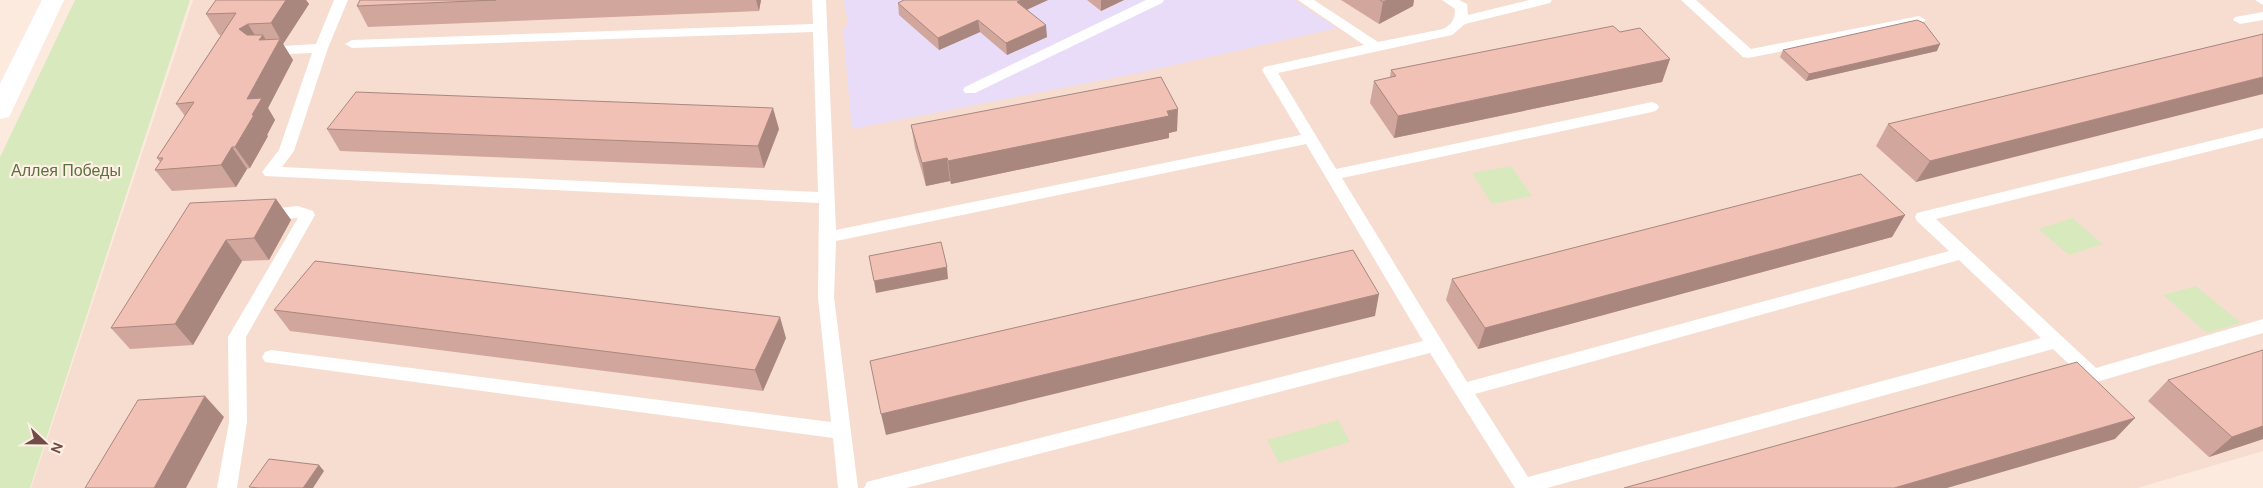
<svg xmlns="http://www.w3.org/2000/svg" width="2263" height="488" font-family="'DM Sans',sans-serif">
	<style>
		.residential { fill: #f6ddd0 }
		.education { fill: #e8dcf8 }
		.green { fill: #d9e9be }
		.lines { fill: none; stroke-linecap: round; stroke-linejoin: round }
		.lane { fill: #fff; fill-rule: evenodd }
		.street { fill: #fff; fill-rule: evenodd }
		.wall { fill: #d0a69d }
		.shaded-wall { fill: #a9877f }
		.building { fill: #f2c1b6; stroke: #a9877f }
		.labels { text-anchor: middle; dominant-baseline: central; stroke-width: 4.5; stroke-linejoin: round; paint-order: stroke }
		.park-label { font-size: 16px; fill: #58733c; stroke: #ffefe5 }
	</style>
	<rect width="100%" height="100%" fill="#fceadf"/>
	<path class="residential" d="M193,0H2263V451L2137,488H31Z"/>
	<path class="education" d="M844,0H1294L1337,28L1143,72L852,129L843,30L848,23Z"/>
	<path class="green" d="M75,0H190L30,488H0V157Z
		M1511,166L1532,196L1492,204L1472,173Z
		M2072,218L2103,244L2069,255L2038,229Z
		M2196,286L2241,323L2207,333L2163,295Z
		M1338,420L1350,442L1279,463L1267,440Z"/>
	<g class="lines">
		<path class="lane" d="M334,0H348L328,48L294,151L282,167L818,192L813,32L352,48L345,44L352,40L813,24L812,0H826L836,230L1301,135L1262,70L1264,67L1364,45L1298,0H1314L1378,42L1443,29C1452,24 1455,20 1455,9L1442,0H1459L1467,4L1468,15L1529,0H1552L1550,3L1465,24L1452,35L1278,73L1336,169L1652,102L1657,104L1659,107L1657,110L1652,112L1342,178L1467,382L1949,251L1917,221L1915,217L1917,213L2263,128V138L1936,219L2096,368L2263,319V333L2093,383L2087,381L2053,349L1547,488H1515L1430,353L906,488H864L867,482L874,480L1423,341L1306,144L836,241L834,297L858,488H838L833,438L265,362L262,357L265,352L271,350L831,422L818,297L819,203L265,176L262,172L279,150L312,53L266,55L259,51L266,47L316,44ZM1959,260L2041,338L1528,477L1475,394Z
			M1146,0H1164L1162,3L975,93H965L963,90L965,87Z
			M1681,0H1696L1751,49L1919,16L1926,20L1919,24L1748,58L1743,57Z
			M2255,0H2263V5Z
			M2263,12V20L2240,24L2233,20L2235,17Z
			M298,206L313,211L315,215L246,337L247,422L237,488H217L229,422L228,337L298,218L264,220L258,218L256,214L258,210Z"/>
		<path class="street" d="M42,0H64L12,111L9,117L0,119V84Z"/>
	</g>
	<path class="wall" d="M216,0H306L309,4L283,44L293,60L268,108L275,120L267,135L268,136L250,168L247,169L236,187L172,191L155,170L160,162L157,158L185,116L176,104L221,35H219L206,14Z
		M360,0H761L759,11L368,27L357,6Z
		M904,0H1048L1027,9L1047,37L1007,55L980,32L939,50L899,15L898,3Z
		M1087,0H1124L1101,11Z
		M1341,0H1414L1413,6L1379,24Z
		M1620,32L1670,59L1662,82L1394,138L1370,103L1374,81L1390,77L1391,70Z
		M2263,34L1916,182L1876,146L1888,124Z
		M1783,50L1937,51L1806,81L1780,57Z
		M911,125L1177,131L1169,133V138L951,184L950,181L926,186L915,148Z
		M327,129H779L764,168L340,151Z
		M276,199L291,220L269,260L242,261L193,345L130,349L111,328Z
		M1905,215L1892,237L1478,349L1446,300L1452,279Z
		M274,310L786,338L763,391L290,331Z
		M2168,380L2263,439L2209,457L2148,401Z"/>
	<path class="shaded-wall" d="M283,0H306L309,4L283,44L271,23Z
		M756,0H761L759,11Z
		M1021,0H1048L1018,14L1017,2Z
		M1101,0H1124L1101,11Z
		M1387,0H1414L1413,6L1379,24L1383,2Z
		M978,20L980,32L939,50L938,38Z
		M248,24L261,45L252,50L239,29Z
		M1046,25L1047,37L1007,55L1006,43Z
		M263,35L273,52L280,39L293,60L268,108L275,120L267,135L268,136L250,168L235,147L247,99L259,40Z
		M1940,44L1937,51L1806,81L1809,74Z
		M1670,59L1662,82L1394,138L1398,116Z
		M2263,77V94L1916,182L1930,161Z
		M773,108L779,129L764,168L758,146Z
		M1178,109L1177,131L1169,133V138L951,184L948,161Z
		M232,147L247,169L236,187L221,165Z
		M947,158L950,181L926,186L922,163Z
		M276,199L291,220L269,260L254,238Z
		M1905,215L1892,237L1478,349L1485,328Z
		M226,240L242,261L193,345L175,324Z
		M947,267L948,279L876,293L874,281Z
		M1379,294L1375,316L886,435L881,414Z
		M780,317L786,338L763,391L755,370Z
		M205,396L224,417L186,488H154Z
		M2135,418L2115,439L1947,488H1894Z
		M2263,426V439L2209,457L2232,437Z
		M319,465L324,471L313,488H303Z"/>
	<path class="building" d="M216,0H286L271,23L248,24L239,29L247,35H263L259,40L280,39L247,99L262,98L252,115H254L235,147H232L221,165L155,170L163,158H157L194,102L176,104L236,13L206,14Z
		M360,0H496L357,6Z
		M904,0H1021L1017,2L1046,25L1006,43L978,20L938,38L898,3Z
		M1380,0H1387L1383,2Z
		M1917,20L1924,23L1940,44L1809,74L1783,50Z
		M1613,26L1620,32L1640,28L1670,59L1398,116L1374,81L1396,76L1391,70Z
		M2263,34V77L1930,161L1888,124Z
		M1161,77L1178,109L1167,111L1169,116L948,161L947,158L922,163L911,125Z
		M356,92L773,108L758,146L327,129Z
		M1861,174L1905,215L1485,328L1452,279Z
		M276,199L254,238L226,240L175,324L111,328L190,203Z
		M941,242L947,267L874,281L869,256Z
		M1353,250L1379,294L881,414L870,361Z
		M315,261L780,317L755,370L274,310Z
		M2263,350V426L2232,437L2168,380Z
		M2077,362L2135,418L1894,488H1624Z
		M205,396L154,488H85L138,400Z
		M269,459L319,465L303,488H259L249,487Z"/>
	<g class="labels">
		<g class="park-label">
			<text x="66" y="170">Аллея Победы</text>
		</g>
	</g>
	<g transform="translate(45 443) rotate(112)" stroke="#ffefe5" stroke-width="4" paint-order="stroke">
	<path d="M0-4L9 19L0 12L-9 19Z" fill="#724d47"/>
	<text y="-8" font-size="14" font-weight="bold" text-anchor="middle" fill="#724d47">N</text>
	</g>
</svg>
